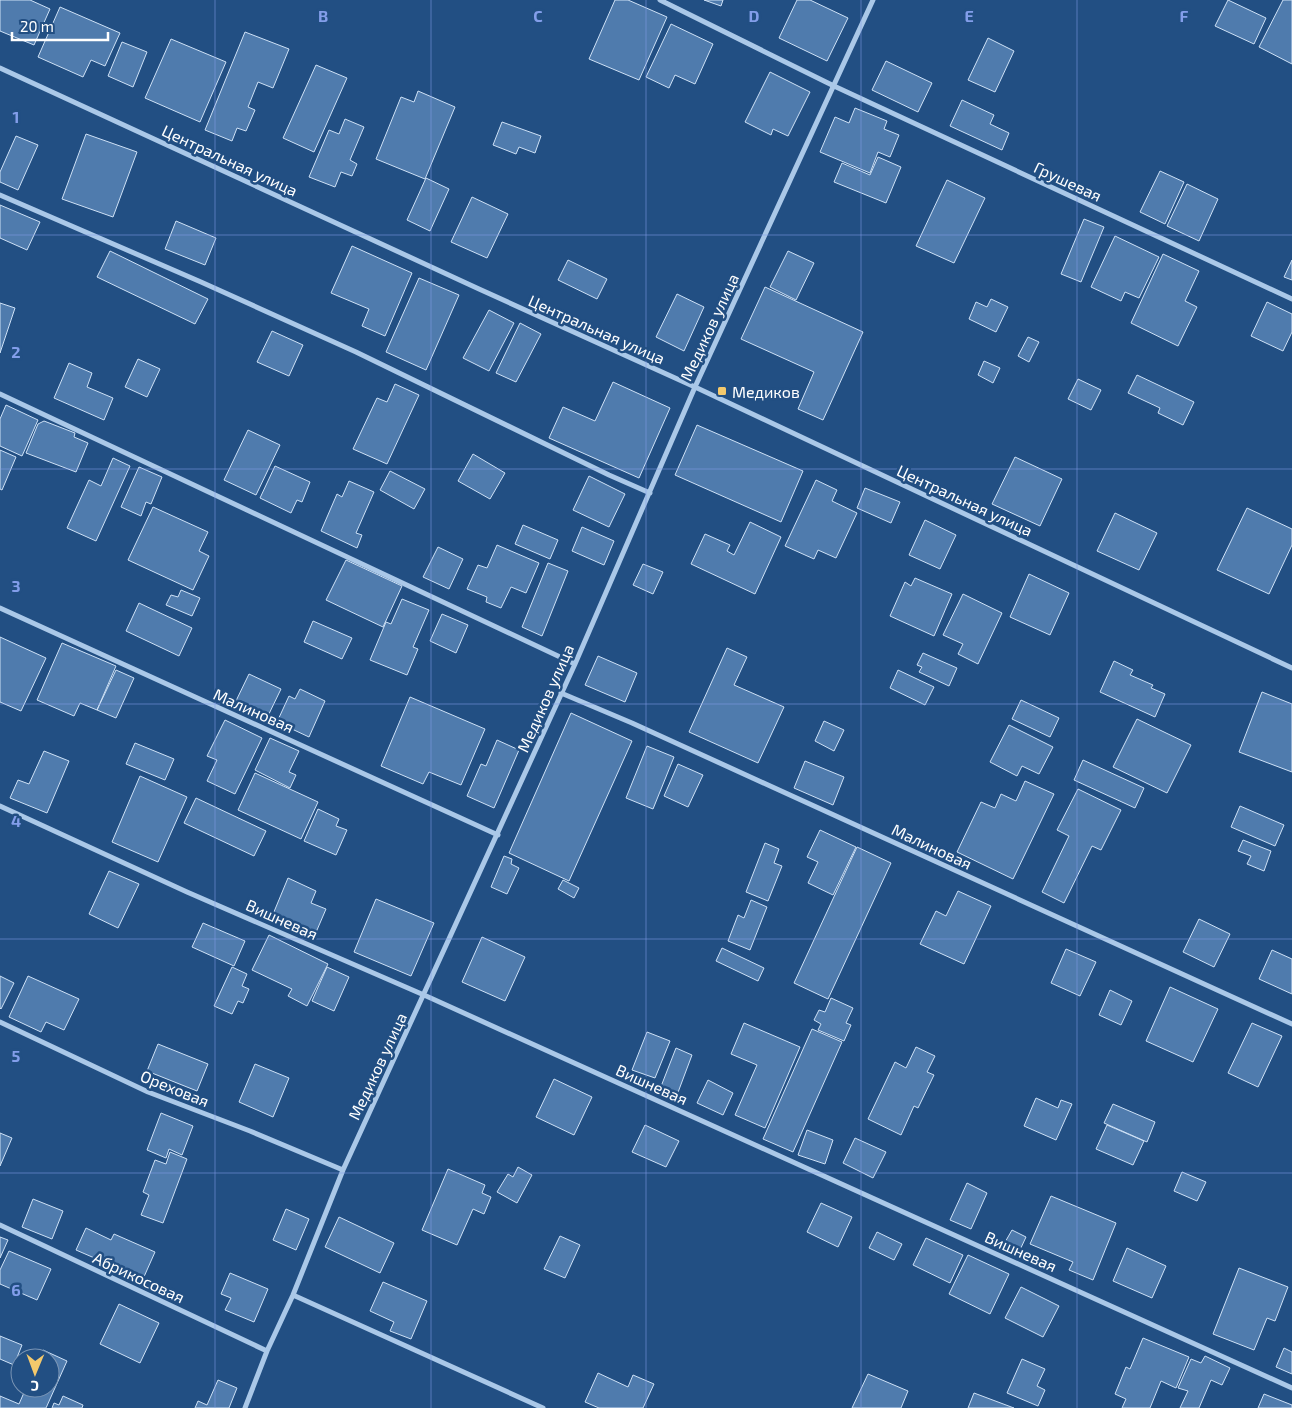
<svg xmlns="http://www.w3.org/2000/svg" width="1292" height="1408" font-family="'Exo 2',sans-serif">
	<style>
		.building { fill: #4f7bad; stroke: #cee1f6 }
		.lines { fill: none; stroke-linecap: round; stroke-linejoin: round }
		.minor { stroke: #aac8e8; stroke-width: 5 }
		.grid { fill: none; stroke: #839eea; stroke-width: 1; stroke-opacity: 0.55 }
		.poi-dot { fill: #f4c96c; stroke: #224f83; stroke-width: 2 }
		.labels { text-anchor: middle; dominant-baseline: central; stroke-width: 5; stroke-linejoin: round; paint-order: stroke }
		.street-label { font-size: 16px; fill: #fff; stroke: #224f83 }
		.poi-label { font-size: 16px; fill: #fff; stroke: #224f83; text-anchor: start }
		.grid-label { font-size: 16px; text-anchor: middle; font-weight: bold; fill: #839eea; stroke: #224f83; stroke-width: 5; stroke-linejoin: round; paint-order: stroke }
	</style>
	<rect width="100%" height="100%" fill="#224f83"/>
	<path class="building" d="M0,0H30L50,9L34,45L0,31Z
		M615,0H628L667,17L639,80L589,59Z
		M704,0H723L721,6Z
		M797,0H810L848,18L827,61L779,38Z
		M1228,0L1266,18L1254,44L1215,26Z
		M1283,0H1292V64L1259,47Z
		M60,7L120,33L105,66L91,60L83,77L38,57Z
		M671,24L713,44L695,84L675,75L669,88L646,77Z
		M245,32L289,49L273,88L258,82L248,107L255,110L246,131L237,128L232,141L205,130Z
		M988,38L1014,51L995,92L968,80Z
		M171,39L226,62L200,122L145,98Z
		M122,42L147,52L133,87L108,76Z
		M886,61L932,83L918,112L872,90Z
		M316,65L347,78L314,152L283,138Z
		M770,72L810,92L788,136L773,129L771,135L745,122Z
		M418,91L455,107L425,179L376,159L401,97L414,102Z
		M962,100L994,115L990,124L1009,133L1002,150L950,126Z
		M855,108L887,121L884,129L899,135L890,157L878,152L870,173L820,152L835,117L849,123Z
		M345,119L364,127L350,160L357,164L352,176L341,172L335,187L309,177L329,130L339,134Z
		M502,122L541,136L535,153L519,147L516,154L493,145Z
		M86,134L137,152L113,217L62,199Z
		M16,136L38,145L18,190L0,182V172Z
		M878,157L901,167L886,203L834,182L842,163L870,175Z
		M1160,171L1184,182L1165,224L1140,212Z
		M426,178L449,189L430,231L407,220Z
		M947,180L985,198L954,263L916,246Z
		M1187,184L1218,199L1199,241L1167,226Z
		M472,197L508,214L487,258L451,242Z
		M0,205L40,222L27,250L0,238Z
		M1084,219L1104,227L1081,282L1061,274Z
		M176,221L216,238L205,265L165,249Z
		M1115,236L1159,257L1139,298L1125,292L1121,301L1091,287Z
		M352,246L412,273L385,336L362,326L369,309L331,293Z
		M110,251L208,299L195,324L97,277Z
		M788,251L814,263L796,300L770,287Z
		M1163,254L1199,271L1185,301L1197,307L1178,346L1131,323Z
		M568,260L607,279L597,299L558,280Z
		M1292,260V280L1284,277Z
		M419,278L459,295L426,370L386,352Z
		M765,287L863,332L823,420L798,409L814,372L741,339Z
		M677,294L704,307L684,351L656,337Z
		M991,299L1008,307L996,332L969,319L976,302L987,307Z
		M1267,302L1292,314V332L1283,351L1251,336Z
		M0,303L15,308L0,353Z
		M489,310L514,323L489,371L463,358Z
		M520,323L541,334L516,382L496,373Z
		M272,331L303,345L289,376L257,362Z
		M1028,337L1039,342L1029,362L1018,356Z
		M138,359L160,369L147,397L125,387Z
		M984,361L1000,368L993,383L978,375Z
		M69,363L92,373L87,387L113,398L104,420L54,398Z
		M1137,375L1194,402L1183,425L1158,413L1160,408L1128,393Z
		M1078,379L1101,390L1091,410L1068,399Z
		M613,382L670,408L639,478L549,438L563,407L595,421Z
		M395,384L419,395L387,464L353,449L377,398L387,402Z
		M6,405L38,420L22,456L0,446V419Z
		M44,421L75,433L74,437L88,443L76,472L26,453L38,424Z
		M697,425L803,471L781,522L675,475Z
		M248,430L280,445L256,495L224,480Z
		M0,450L16,457L2,490L0,489Z
		M473,454L505,473L490,499L458,481Z
		M1015,457L1062,479L1040,526L992,504Z
		M113,458L130,466L96,541L67,528L89,480L101,486Z
		M275,466L310,482L302,502L297,500L291,513L260,498Z
		M139,467L162,477L151,504L146,502L141,516L121,507Z
		M390,471L425,489L414,509L380,490Z
		M589,476L625,494L609,527L573,510Z
		M816,480L837,490L832,501L857,513L836,558L818,550L814,559L785,546Z
		M349,481L374,492L356,533L362,535L357,548L321,531L337,494L342,497Z
		M865,488L900,502L891,523L857,508Z
		M153,507L208,532L199,551L209,556L193,590L128,560Z
		M1247,508L1292,529V545L1269,594L1217,570Z
		M1115,513L1157,533L1139,570L1097,551Z
		M925,520L956,535L940,569L909,555Z
		M750,522L781,537L755,594L691,564L705,534L730,545L727,551L734,555Z
		M523,525L558,540L550,559L515,544Z
		M582,527L614,541L604,565L572,551Z
		M497,545L539,563L526,593L511,587L501,608L486,602L487,597L467,589L478,565L487,568Z
		M438,547L463,559L449,589L423,577Z
		M346,560L402,586L383,627L326,600Z
		M548,563L568,571L542,636L522,627Z
		M643,564L663,572L653,594L633,585Z
		M1029,574L1069,593L1050,635L1010,617Z
		M915,578L952,594L934,636L890,616L905,582L911,586Z
		M181,590L200,598L192,616L166,605L171,595L178,597Z
		M963,594L1002,613L978,664L958,654L963,644L943,635Z
		M402,599L429,610L413,647L418,649L407,675L370,660L386,622L391,624Z
		M139,603L192,628L179,656L126,631Z
		M442,614L468,625L456,653L430,641Z
		M313,621L352,638L342,659L304,642Z
		M0,637L46,658L21,711L0,702Z
		M62,643L116,666L97,710L80,703L74,716L37,700Z
		M727,648L747,657L734,685L784,707L758,763L689,732Z
		M923,653L957,668L949,686L919,672L922,667L917,665Z
		M598,656L637,673L625,702L585,685Z
		M1114,661L1133,670L1130,675L1153,685L1151,688L1165,694L1155,717L1100,692Z
		M116,670L134,678L116,718L97,710Z
		M898,670L934,687L925,705L890,688Z
		M249,674L281,689L266,720L234,705Z
		M300,689L325,701L309,737L277,722L289,696L295,699Z
		M1262,692L1292,704V772L1239,752Z
		M410,697L485,729L461,785L429,772L423,784L381,766Z
		M1021,700L1059,718L1050,737L1012,719Z
		M571,713L632,741L569,881L509,853Z
		M1137,719L1191,745L1167,793L1113,767Z
		M225,720L262,738L235,794L207,781L217,760L207,756Z
		M824,721L844,730L834,751L815,741Z
		M1009,725L1053,747L1039,774L1022,766L1017,776L990,762Z
		M270,738L299,751L289,772L296,775L290,788L255,770Z
		M497,740L519,750L494,808L467,796L481,764L486,766Z
		M135,743L174,759L165,780L126,764Z
		M647,746L674,757L653,809L626,798Z
		M44,751L69,761L47,813L10,798L18,780L29,784Z
		M1083,760L1144,788L1135,808L1074,780Z
		M805,761L844,777L833,805L794,788Z
		M678,764L703,775L688,807L664,796Z
		M255,773L318,802L301,839L238,810Z
		M140,776L187,797L158,862L112,842Z
		M1025,781L1054,794L1013,879L957,852L981,802L995,808L1001,794L1016,801Z
		M1078,789L1121,810L1101,850L1092,846L1064,903L1042,892L1069,836L1057,830Z
		M196,798L266,831L254,856L184,823Z
		M1240,806L1284,825L1275,846L1231,827Z
		M318,809L339,819L336,826L347,830L336,855L304,841Z
		M820,830L856,847L833,895L808,883L818,862L807,857Z
		M1243,840L1271,851L1264,871L1247,864L1251,856L1238,851Z
		M765,843L779,849L774,863L782,866L768,901L746,892Z
		M857,847L891,863L828,999L794,983Z
		M504,856L512,859L511,864L519,868L507,894L491,887Z
		M109,871L139,884L118,928L89,914Z
		M288,878L316,891L311,903L326,909L314,937L271,919Z
		M563,880L579,888L574,898L558,889Z
		M958,891L991,906L964,964L920,944L936,911L946,916Z
		M376,899L434,923L411,976L354,952Z
		M751,900L767,907L750,950L728,941L738,915L744,918Z
		M1199,919L1230,934L1214,967L1183,952Z
		M203,923L245,941L234,966L192,947Z
		M269,935L328,964L307,1006L288,996L292,989L252,970Z
		M482,937L525,957L505,1001L462,982Z
		M722,948L764,968L758,981L716,961Z
		M1066,949L1096,962L1080,996L1051,983Z
		M1272,950L1292,959V994L1259,979Z
		M232,967L247,974L242,986L249,989L243,1003L238,1001L232,1014L214,1006Z
		M327,967L349,977L334,1011L312,1001Z
		M0,976L14,983L1,1009L0,1008Z
		M28,976L79,999L64,1030L46,1022L41,1032L9,1017Z
		M1170,987L1218,1009L1193,1062L1146,1041Z
		M1110,990L1132,1001L1121,1025L1099,1015Z
		M831,998L853,1008L846,1023L851,1025L844,1041L818,1030L821,1024L814,1020L819,1010L825,1012Z
		M744,1023L800,1047L765,1128L735,1115L757,1065L731,1054Z
		M1252,1023L1282,1036L1258,1087L1228,1073Z
		M812,1029L842,1042L793,1152L763,1139Z
		M647,1032L670,1041L655,1078L632,1070Z
		M158,1044L208,1064L197,1091L147,1071Z
		M916,1047L935,1056L927,1072L934,1075L918,1108L914,1106L901,1135L868,1119L895,1062L906,1068Z
		M676,1048L692,1055L677,1095L660,1089Z
		M255,1064L289,1078L273,1117L239,1102Z
		M554,1079L592,1097L574,1135L536,1117Z
		M708,1080L733,1093L723,1115L697,1103Z
		M1036,1098L1058,1108L1061,1100L1072,1104L1056,1140L1024,1126Z
		M1113,1104L1155,1122L1147,1142L1104,1123Z
		M161,1113L193,1126L182,1155L169,1149L166,1158L147,1150Z
		M645,1125L679,1141L666,1167L632,1152Z
		M1107,1125L1144,1141L1133,1165L1096,1149Z
		M807,1130L833,1140L825,1164L798,1155Z
		M0,1133L12,1138L0,1166Z
		M855,1138L886,1152L873,1178L843,1163Z
		M170,1152L187,1159L163,1223L141,1215L149,1195L143,1192L155,1160L166,1164Z
		M518,1167L532,1175L517,1203L497,1192L508,1174L513,1177Z
		M448,1169L485,1185L482,1193L491,1197L484,1214L473,1209L457,1245L422,1230Z
		M1182,1172L1206,1182L1197,1201L1174,1191Z
		M967,1183L987,1193L971,1229L950,1220Z
		M1051,1196L1116,1223L1093,1280L1069,1270L1073,1262L1030,1244Z
		M33,1199L63,1211L52,1239L22,1227Z
		M821,1203L852,1217L838,1247L807,1232Z
		M286,1209L309,1219L296,1250L273,1240Z
		M339,1217L394,1243L380,1273L325,1247Z
		M86,1228L111,1240L114,1234L155,1252L143,1279L76,1250Z
		M1012,1230L1026,1237L1019,1252L1004,1244Z
		M877,1232L902,1244L894,1260L869,1248Z
		M560,1236L580,1245L565,1278L544,1269Z
		M0,1237L8,1240L0,1258Z
		M926,1238L963,1255L950,1283L913,1265Z
		M1127,1248L1166,1266L1152,1298L1113,1281Z
		M9,1251L51,1269L37,1300L0,1284V1270Z
		M968,1255L1009,1274L990,1314L949,1294Z
		M1239,1268L1288,1287L1275,1321L1267,1318L1254,1350L1213,1334Z
		M230,1273L268,1289L254,1322L225,1310L231,1298L221,1294Z
		M383,1282L427,1301L411,1339L390,1331L394,1322L370,1311Z
		M1021,1287L1059,1306L1043,1337L1005,1318Z
		M119,1304L159,1323L140,1363L100,1344Z
		M0,1336L22,1345L14,1365L0,1359Z
		M1143,1338L1189,1357L1176,1388L1161,1381L1150,1408H1122L1126,1399L1115,1394L1126,1367L1130,1369Z
		M1284,1348L1292,1352V1374L1276,1367Z
		M43,1350L67,1361L46,1408H0V1396L19,1404L26,1388H50V1358H39Z
		M1205,1356L1230,1368L1222,1385L1211,1380L1199,1408H1180L1188,1391L1178,1388L1191,1359L1201,1363Z
		M1022,1359L1045,1369L1037,1386L1045,1390L1038,1406L1007,1393Z
		M598,1373L628,1387L633,1375L654,1384L643,1408H599L585,1402Z
		M868,1374L908,1391L901,1408H852Z
		M218,1380L237,1388L229,1408H195L198,1401L207,1405Z
		M974,1393L1014,1408H968Z
		M1264,1394L1292,1405V1408H1258Z
		M63,1396L83,1405L82,1408H52L54,1403L59,1405Z"/>
	<g class="lines">
		<path class="minor" d="M660,0L834,86L1292,299
			M0,68L479,289L695,387L1292,668
			M0,195L201,282L356,352L609,475L650,493
			M0,394L575,664
			M0,608L498,835
			M561,693L632,723L1292,1024
			M0,806L187,892L424,995L1292,1388
			M0,1022L148,1092L250,1131L343,1170
			M0,1225L267,1351
			M293,1295L543,1408
			M245,1408L267,1351L293,1295L343,1170L575,664L695,387L873,0"/>
	</g>
	<path class="grid" d="M215,0V1408M431,0V1408M646,0V1408M861,0V1408M1077,0V1408M0,235H1292M0,469H1292M0,704H1292M0,939H1292M0,1173H1292"/>
	<rect class="poi-dot" x="717" y="386" width="10" height="10" rx="2.5"/>
	<g class="labels">
		<g class="street-label">
			<text transform="translate(230 160) rotate(25)">Центральная улица</text>
			<text transform="translate(1068 181) rotate(25)">Грушевая</text>
			<text transform="translate(709 327) rotate(-65)">Медиков улица</text>
			<text transform="translate(597 329) rotate(24)">Центральная улица</text>
			<text transform="translate(965 500) rotate(25)">Центральная улица</text>
			<text transform="translate(545 698) rotate(-66)">Медиков улица</text>
			<text transform="translate(254 710) rotate(24)">Малиновая</text>
			<text transform="translate(932 846) rotate(25)">Малиновая</text>
			<text transform="translate(282 919) rotate(24)">Вишневая</text>
			<text transform="translate(377 1066) rotate(-65)">Медиков улица</text>
			<text transform="translate(652 1084) rotate(24)">Вишневая</text>
			<text transform="translate(175 1088) rotate(22)">Ореховая</text>
			<text transform="translate(1021 1251) rotate(24)">Вишневая</text>
			<text transform="translate(139 1277) rotate(25)">Абрикосовая</text>
		</g>
		<g class="poi-label">
			<text x="732" y="391">Медиков</text>
		</g>
	</g>
	<g class="grid-label">
		<text x="323" y="22">B</text>
		<text x="538" y="22">C</text>
		<text x="754" y="22">D</text>
		<text x="969" y="22">E</text>
		<text x="1184" y="22">F</text>
		<text x="16" y="123">1</text>
		<text x="16" y="358">2</text>
		<text x="16" y="592">3</text>
		<text x="16" y="827">4</text>
		<text x="16" y="1062">5</text>
		<text x="16" y="1296">6</text>
	</g>
	<g transform="translate(35 1373) rotate(181)"><circle r="24" fill="#224f83" stroke="#7a95b5"/>
	<path d="M0-4L9 19L0 12L-9 19Z" fill="#f4c96c"/>
	<text y="-8" font-size="14" font-weight="bold" text-anchor="middle" fill="#ffffff">С</text>
	</g>
	<path d="M12 32v8h96v-8" fill="none" stroke="#ffffff" stroke-width="2.5"/>
	<text x="20" y="32" font-size="15" fill="#ffffff" stroke="#224f83" stroke-width="4" paint-order="stroke">20 m</text>
</svg>
